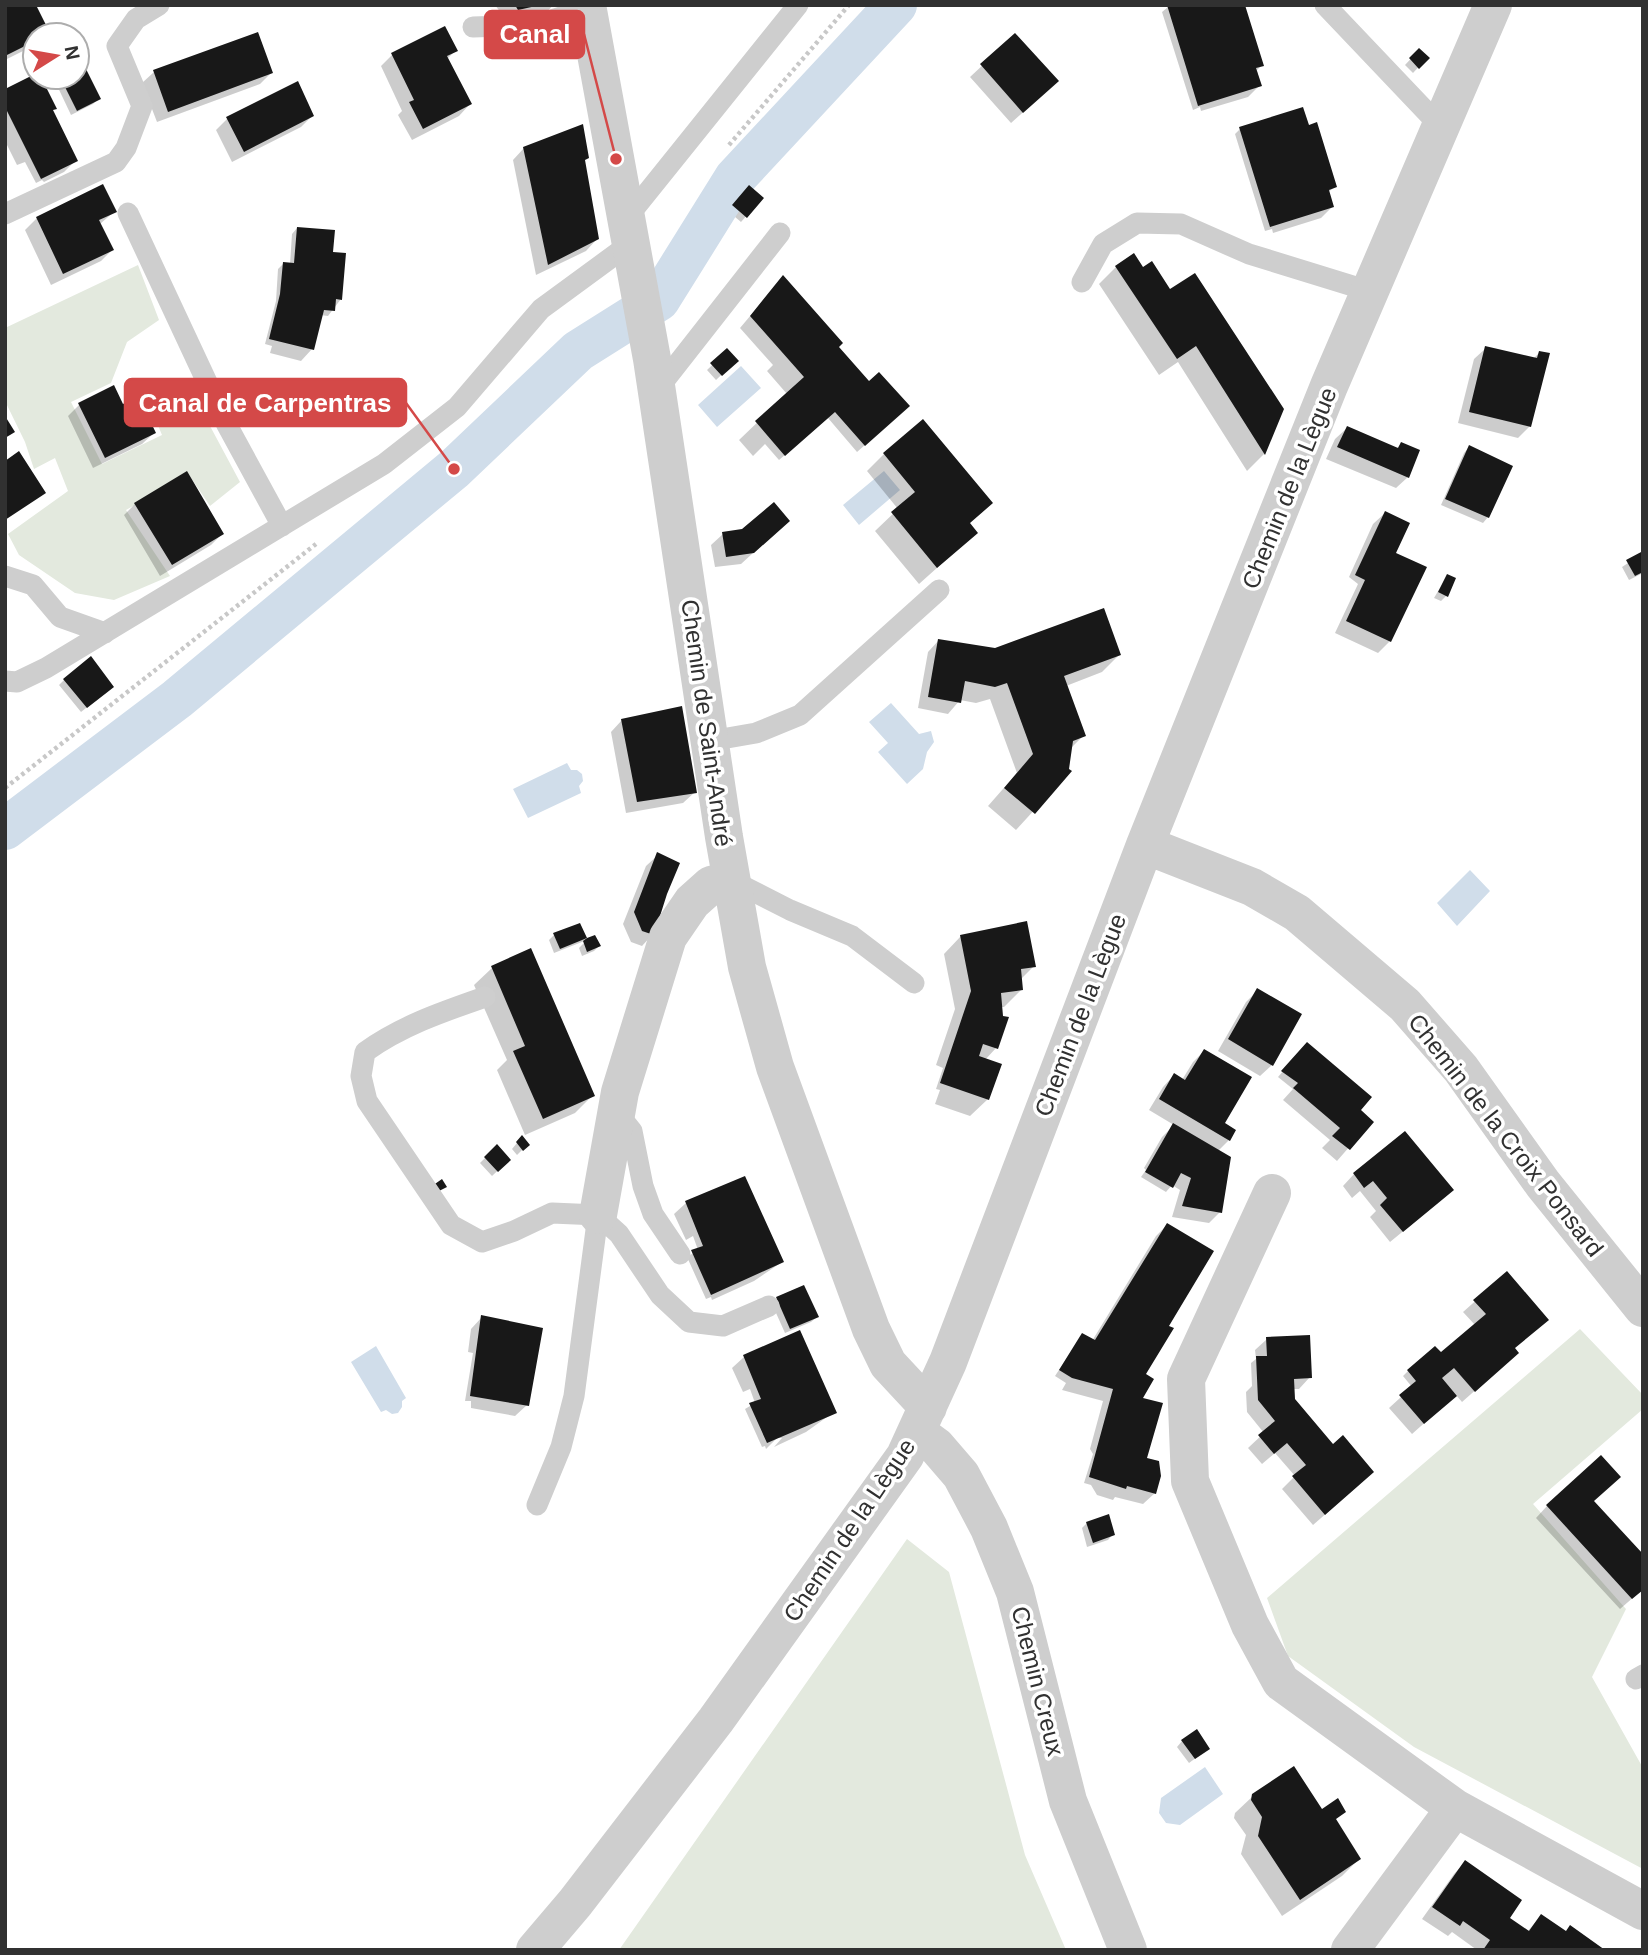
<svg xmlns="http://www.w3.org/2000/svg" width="1648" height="1955" font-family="Arial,sans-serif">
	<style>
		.green { fill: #e3e9de }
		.water { fill: #d0ddea }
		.shadow { fill: #0003 }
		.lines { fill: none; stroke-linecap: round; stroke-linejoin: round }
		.canal { stroke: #d0ddea; stroke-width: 42 }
		.building { fill: #181818 }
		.path { stroke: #c8c8c8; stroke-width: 4.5; stroke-dasharray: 3.5 3.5; stroke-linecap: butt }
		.service { stroke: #cecece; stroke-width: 21 }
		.minor { stroke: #cecece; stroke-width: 38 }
		.labels { text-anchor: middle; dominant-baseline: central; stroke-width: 7; stroke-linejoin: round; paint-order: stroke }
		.street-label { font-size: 24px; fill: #313131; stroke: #fff }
		.leader { fill: none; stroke: #d44948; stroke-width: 2.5 }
		.callout-dot { fill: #d44948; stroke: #fff; stroke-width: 2.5 }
		.callout { fill: #d44948; stroke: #d44948; stroke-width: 2.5 }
		.callout-label { font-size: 26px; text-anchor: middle; font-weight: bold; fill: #fff }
	</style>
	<rect width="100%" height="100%" fill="#fff"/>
	<path class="green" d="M138,265L159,320L127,342L111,383L71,402L102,464L162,435L149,404L187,383L240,482L210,506L189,475L126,510L170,576L114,600L75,593L19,555L8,534L68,491L55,458L34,469L25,442L5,401V328Z
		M1580,1329L1643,1395V1409L1533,1504L1626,1609L1592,1677L1643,1768V1869L1414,1747L1288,1656L1267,1598Z
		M907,1539L949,1572L1025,1855L1066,1950H619Z"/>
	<path class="water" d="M741,366L761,388L717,427L698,405Z
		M884,471L900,490L859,525L843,505Z
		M891,703L919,734L931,731L934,742L927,752L923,769L907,784L878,752L888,743L869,722Z
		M567,763L571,770H577L582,774L583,781L579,786L581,793L528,818L513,789Z
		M1470,870L1490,891L1457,926L1437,903Z
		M376,1346L406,1398L402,1401V1407L398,1413L392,1414L386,1410L381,1412L351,1362Z
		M1205,1767L1223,1794L1180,1825L1166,1823L1159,1813L1161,1798Z"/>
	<path class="shadow" d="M5,5L48,33L46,35H35V45L5,60Z
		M495,5H553L547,12L507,21Z
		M1168,7L1262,65L1257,70L1260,85L1248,97L1201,111L1200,107L1193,110L1162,12Z
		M1015,35L1045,93L1011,123L970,77Z
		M456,50L447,59L470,104L459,116L412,140L398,115L402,111L381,66L392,55Z
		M1419,50L1427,58L1413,73L1405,65Z
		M77,55L99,98L93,104L71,115L53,77H77Z
		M154,72L271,73L260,84L157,122L142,83Z
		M35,76L39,77L55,108L51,112L76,160L64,172L44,182L42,180L36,183L25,162L17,165L5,141V91Z
		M312,116L301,127L232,162L216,130L227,119Z
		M1240,129L1335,187L1328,192L1332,207L1321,218L1273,233L1272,229L1265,231L1235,134Z
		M524,148L583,161L597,239L586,251L536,275L513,160Z
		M744,193L762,198L741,222L728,211Z
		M115,211L100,224L112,250L101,261L51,285L25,230L37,218Z
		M297,228L331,254L341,299L328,316L320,315L312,349L301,361L270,353L272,346L265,344L276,301L278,269L283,264H290L292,234Z
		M1116,267L1142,269L1282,409L1264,454L1247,471L1178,362L1159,375L1099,284Z
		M782,278L890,423L857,452L828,418L779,460L765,444L753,456L739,440L787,394L767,371L773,365L740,328Z
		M1486,348L1533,359L1539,353L1530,426L1518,438L1458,423L1474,359Z
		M727,351L736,361L716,380L707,370Z
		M79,405L154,433L142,444L93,468L68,416Z
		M1347,428L1396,449L1401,444L1408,477L1396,488L1326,459L1335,439Z
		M1469,447L1488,517L1483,523L1441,505L1464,453Z
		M884,454L968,524L976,533L919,584L875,531L898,509L867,471Z
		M135,504L222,534L211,545L160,576L124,515Z
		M1385,513L1394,553L1390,641L1378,653L1335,633L1358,584L1349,577L1373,524Z
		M776,532L741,564L715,567L711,545L723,534Z
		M1643,553V573L1629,580L1622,567Z
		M1447,576L1446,596L1441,601L1434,598Z
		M939,640L995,650L1119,655L1102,672L1066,686L1084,735L1070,749L1067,770L1069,772L1016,830L988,806L1017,773L990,699L976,703L960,700L948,714L918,708L928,652Z
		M64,680L106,692L81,712L59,685Z
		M622,720L695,792L683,803L626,813L611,732Z
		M658,855L653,934L642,946L631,942L623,924L646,866Z
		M579,925L586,940L595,937L599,946L594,951L582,956L579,948L587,940L554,953L549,940L554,935Z
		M961,936L1034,966L1020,980L1021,990L1004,1007H1000L996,1048L985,1060L988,1099L970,1116L935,1104L940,1090L936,1089L943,1068L936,1065L955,1009L944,954Z
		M492,968L592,1096L575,1113L525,1135L497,1070L507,1060L474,985Z
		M1257,991L1272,1065L1260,1076L1218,1051L1246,1002Z
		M1302,1049L1371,1122L1337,1161L1322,1148L1330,1140L1283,1100L1293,1089L1278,1077Z
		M1204,1051L1222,1124L1234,1131L1229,1140L1218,1151L1220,1212L1209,1223L1172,1217L1180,1190L1172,1185L1166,1192L1141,1177L1146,1170L1144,1168L1162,1137L1174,1125L1149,1110L1163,1087L1174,1075L1182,1080L1193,1062Z
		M521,1138L527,1145L517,1155L512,1149Z
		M496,1147L509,1160L492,1176L480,1163Z
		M1354,1174L1440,1201L1390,1242L1370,1217L1376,1211L1360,1191L1352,1198L1343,1186Z
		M686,1203L782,1262L754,1281L712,1300L711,1297L706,1299L687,1257L698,1250L693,1236L686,1240L674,1214Z
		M1167,1225V1326L1144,1375L1140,1399L1145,1460L1155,1493L1143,1504L1115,1497L1113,1500L1097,1495L1091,1485L1084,1483L1093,1454L1090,1449L1103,1401L1062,1390L1066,1383L1055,1376L1082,1335L1092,1341L1156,1236Z
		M1507,1273L1514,1349L1505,1364L1462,1402L1456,1395L1412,1434L1389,1408L1412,1387L1403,1376L1408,1371L1441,1355L1475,1325L1463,1312Z
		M777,1298L817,1317L811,1322L785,1333L772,1304Z
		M482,1317L527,1405L515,1416L471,1408V1401H465L473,1353L468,1352L471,1329Z
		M1267,1339L1310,1377L1299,1389H1293L1294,1399L1360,1484L1313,1525L1282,1489L1295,1476L1275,1453L1262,1464L1248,1448L1264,1433L1247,1412L1246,1392L1252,1386L1251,1363L1256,1359L1255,1350Z
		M744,1357L834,1412L806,1432L774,1447L782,1438H777L766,1449L765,1446L762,1447L745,1409L755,1403L750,1389L743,1392L732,1368Z
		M1593,1502L1643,1589L1620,1609L1536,1518L1547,1506Z
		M1087,1523L1113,1534L1108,1540L1087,1547L1082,1528Z
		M1182,1741L1208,1749L1189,1763L1177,1747Z
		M1253,1796L1322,1811L1334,1820L1359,1859L1342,1876L1282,1916L1241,1854L1246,1835L1234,1818L1235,1813Z
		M1465,1862L1508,1918L1527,1932L1541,1916L1566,1932L1602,1950H1477L1452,1932L1448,1936L1422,1919L1454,1874Z"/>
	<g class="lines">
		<path class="canal" d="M5,829L177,699L454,469L578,351L659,300L735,178L896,5"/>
	</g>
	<path class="building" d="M5,5H36L50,33L35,35V41L5,56Z
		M515,5H536V6L518,10Z
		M1167,5H1245L1264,66L1256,68L1262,86L1198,106Z
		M445,26L458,51L447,56L472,104L423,129L409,102L414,100L391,53Z
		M258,32L273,73L168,112L153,70Z
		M1015,33L1059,81L1023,113L980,64Z
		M1419,48L1430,58L1419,69L1409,58Z
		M77,51L101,99L77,111L60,77H77Z
		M35,74V77H41L57,109L53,110L78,161L41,179L5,107V89Z
		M298,81L314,116L244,152L226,117Z
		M1303,107L1309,125L1317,122L1337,187L1329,190L1334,207L1270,227L1239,127Z
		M583,124L589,158L585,160L599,239L548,265L523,147Z
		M103,184L117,212L99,220L114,250L63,274L36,217Z
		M749,185L764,198L747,218L732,205Z
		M297,227L335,230L333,252L346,253L342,300L336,299L335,311L324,310L314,350L269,339L280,294L283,262L294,263Z
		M1134,253L1143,267L1152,261L1170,289L1195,273L1284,409L1265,455L1196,346L1177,359L1115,266Z
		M783,275L843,343L839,347L869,381L879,372L910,406L865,446L835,412L785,456L755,421L804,377L750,316Z
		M1485,346L1537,358L1539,351L1550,353L1531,427L1469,412Z
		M727,348L739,361L722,376L710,363Z
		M114,385L123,404L138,396L156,433L105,458L78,403Z
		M5,416L15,432L5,438Z
		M923,419L993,503L970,523L978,533L937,568L891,512L915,492L883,453Z
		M1347,426L1398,448L1401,442L1420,450L1409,478L1337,447Z
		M1469,445L1513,466L1489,518L1445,499Z
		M19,451L46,493L5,520V461Z
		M187,471L224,534L172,565L134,503Z
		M774,502L790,521L754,553L726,557L722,532L742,529Z
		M1385,511L1410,523L1396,553L1427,567L1391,642L1346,621L1365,580L1355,575Z
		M1643,551V572L1635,576L1626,560Z
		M1447,574L1456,578L1448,597L1438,592Z
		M1104,608L1121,655L1064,676L1086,736L1073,741L1069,769L1072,771L1035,814L1004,788L1033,754L1007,683L995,687L965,681L961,703L928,697L938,639L995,648Z
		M91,656L114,687L87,708L63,679Z
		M682,706L697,793L637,802L621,719Z
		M657,852L680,863L667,894L654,935L642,931L634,912Z
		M1027,921L1036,967L1021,969L1023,990L1001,993L1003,1016L1009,1017L998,1049L983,1044L979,1056L1002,1064L989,1100L940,1083L971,991L960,935Z
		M580,923L587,938L595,935L601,946L587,952L583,941L587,938L560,949L553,933Z
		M531,948L595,1096L543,1119L513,1051L525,1046L491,966Z
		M1257,988L1302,1014L1273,1066L1228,1039Z
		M1307,1042L1372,1097L1361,1110L1374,1122L1350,1150L1332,1136L1340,1128L1293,1088L1298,1083L1281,1071Z
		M1204,1049L1252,1077L1225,1123L1236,1130L1230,1141L1159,1099L1174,1073L1185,1080Z
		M1173,1123L1231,1157L1222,1213L1182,1206L1191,1178L1181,1173L1173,1188L1145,1172Z
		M1405,1131L1454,1190L1403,1232L1380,1205L1387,1198L1373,1181L1364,1188L1353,1173Z
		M522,1135L530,1145L523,1151L516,1142Z
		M497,1144L511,1160L498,1172L484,1157Z
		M745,1176L784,1262L711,1295L691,1250L703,1246L685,1201Z
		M442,1179L447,1187L439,1191L432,1186Z
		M1167,1223L1214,1251L1169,1326L1174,1328L1146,1374L1154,1379L1143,1398L1163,1403L1147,1458L1159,1461L1161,1476L1156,1494L1127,1486L1126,1489L1089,1477L1113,1389L1072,1378L1059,1370L1082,1333L1095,1340Z
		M1507,1271L1549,1320L1515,1348L1519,1353L1475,1392L1454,1368L1442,1378L1457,1396L1424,1424L1399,1395L1416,1381L1407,1370L1435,1346L1441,1352L1486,1314L1473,1300Z
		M804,1285L819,1317L790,1329L776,1297Z
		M481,1315L543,1328L529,1406L470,1396Z
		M800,1330L837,1413L767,1443L749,1403L761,1399L743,1355Z
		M1310,1335L1312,1378L1294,1379L1295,1399L1333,1444L1343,1435L1374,1472L1325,1515L1292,1476L1306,1465L1287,1443L1274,1454L1258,1435L1275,1421L1258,1400L1256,1356H1267L1266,1337Z
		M1601,1455L1621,1477L1594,1501L1643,1554V1590L1632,1599L1546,1505Z
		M1109,1514L1115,1535L1093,1543L1086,1522Z
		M1197,1729L1210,1749L1195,1759L1181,1740Z
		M1294,1766L1322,1809L1338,1798L1346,1812L1336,1819L1361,1859L1300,1900L1258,1836L1262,1817L1251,1800L1252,1794Z
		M1465,1860L1522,1900L1510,1918L1529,1931L1541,1914L1566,1931L1570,1925L1605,1950H1483L1490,1940L1463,1921L1460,1926L1432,1907Z"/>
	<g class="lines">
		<path class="path" d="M729,145L849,5
			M5,788L316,544"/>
		<path class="service" d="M1325,5L1440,126
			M473,27L537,25L588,8
			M128,213L227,425L282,526
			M5,214L116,162L126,148L142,106L117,46L136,19L159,5
			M626,219L798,5
			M1082,282L1103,244L1137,223L1181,224L1249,254L1369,291
			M657,390L780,233
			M5,576L33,585L60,617L105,633
			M5,681L17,682L46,668L384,464L457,407L541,309L631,243
			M710,741L756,733L800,715L939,590
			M731,880L790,910L852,936L914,983
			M485,997C442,1012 401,1026 365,1052L361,1076L367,1101L451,1225L482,1242L514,1231L552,1213L598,1215L619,1234L660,1295L689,1322L723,1326L769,1306
			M616,1111L632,1131L643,1186L653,1214L680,1254
			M537,1505L561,1447L574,1396L598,1215
			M1636,1679L1643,1675"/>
		<path class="minor" d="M587,5L652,359L724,837L747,967L775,1067L871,1329L888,1364L928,1407
			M1145,845L1252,887L1297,913L1405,1005L1461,1069L1543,1184L1643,1308
			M1272,1193L1186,1379L1190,1481L1250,1625L1281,1682L1455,1808L1643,1911
			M598,1215L620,1092L668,937L692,902L711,885L731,880
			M917,1432L936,1446L961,1475L989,1528L1015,1592L1068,1801L1128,1950
			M535,1950L575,1903L716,1720L905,1456L948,1362L1145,845L1329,386L1493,5
			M1350,1950L1455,1808"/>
	</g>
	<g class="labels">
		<g class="street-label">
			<text transform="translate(1289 488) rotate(-68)">Chemin de la Lègue</text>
			<text transform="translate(707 723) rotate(82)">Chemin de Saint-André</text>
			<text transform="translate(1080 1015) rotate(-69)">Chemin de la Lègue</text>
			<text transform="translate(1506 1135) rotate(52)">Chemin de la Croix Ponsard</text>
			<text transform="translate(849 1530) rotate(-56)">Chemin de la Lègue</text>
			<text transform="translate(1038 1681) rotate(76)">Chemin Creux</text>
		</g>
	</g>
	<path class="leader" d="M616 159L584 34M454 469L406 403"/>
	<g class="callout-dot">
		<circle cx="616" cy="159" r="7"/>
		<circle cx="454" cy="469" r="7"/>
	</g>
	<g class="callout">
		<rect x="485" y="11" width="99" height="47" rx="7"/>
		<rect x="125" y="379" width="281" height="47" rx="7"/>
	</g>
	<g class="callout-label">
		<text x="535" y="43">Canal</text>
		<text x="265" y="412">Canal de Carpentras</text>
	</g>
	<rect width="1648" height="1955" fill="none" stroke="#313131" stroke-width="14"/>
	<g transform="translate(56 56) rotate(79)"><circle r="33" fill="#ffffff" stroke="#adadad" stroke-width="2"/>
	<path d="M0-5L12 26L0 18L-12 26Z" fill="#d44948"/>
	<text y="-10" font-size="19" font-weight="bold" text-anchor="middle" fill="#313131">N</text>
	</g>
</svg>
